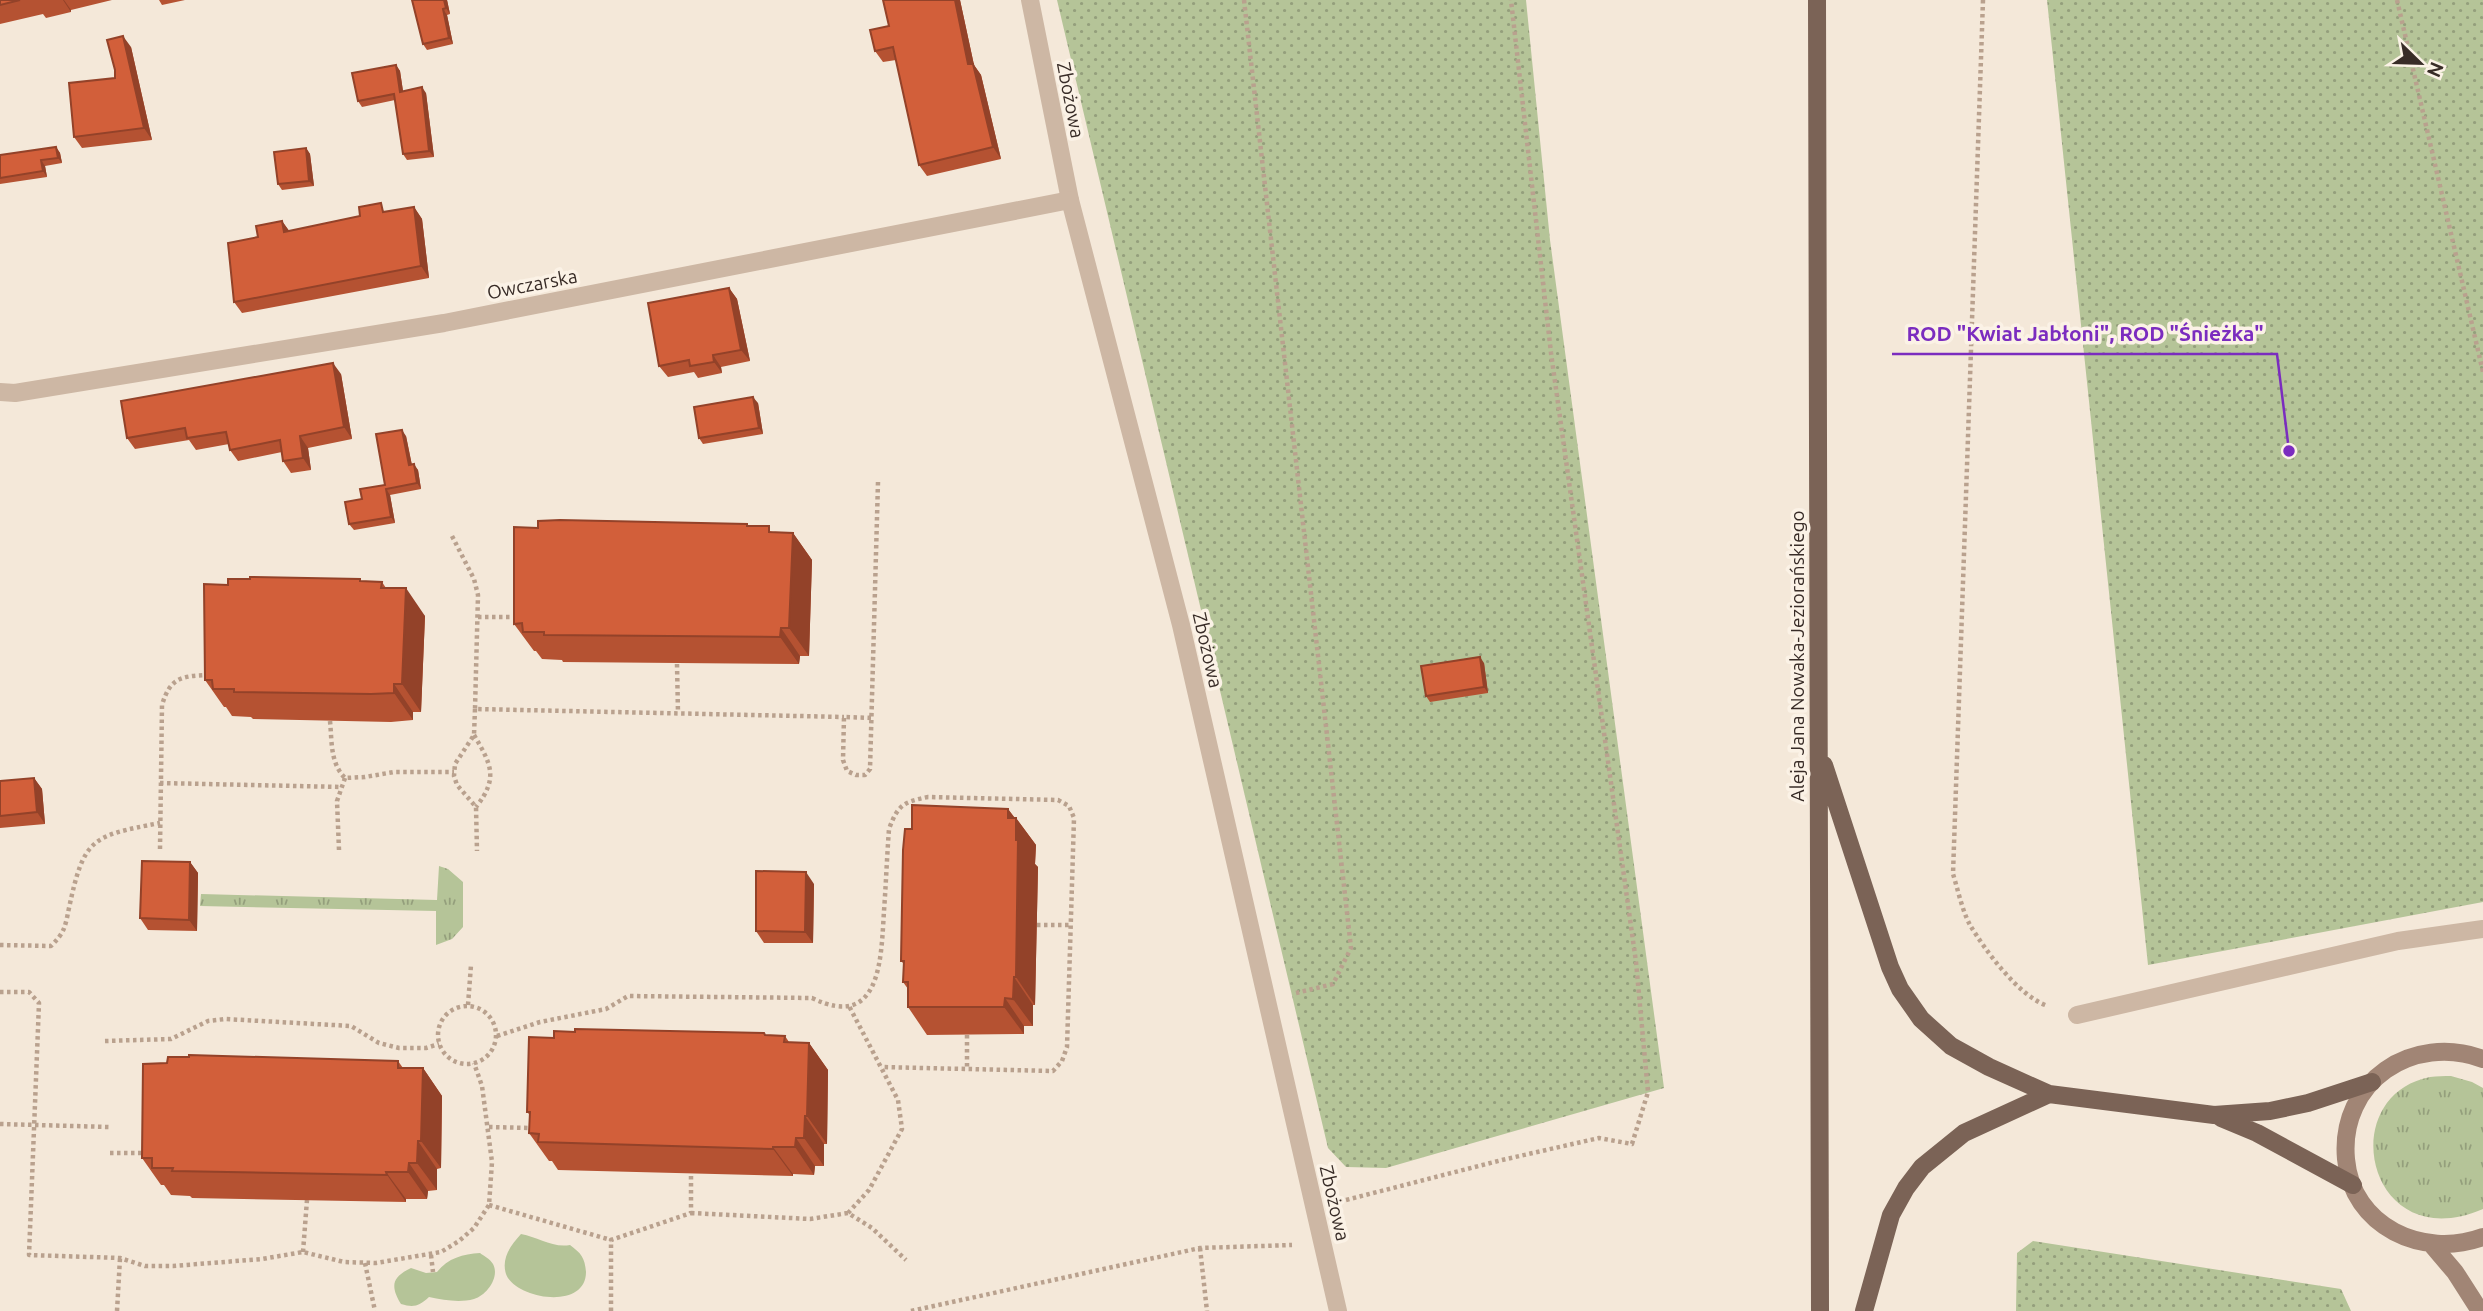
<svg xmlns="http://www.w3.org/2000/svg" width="2483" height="1311" font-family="Ubuntu,sans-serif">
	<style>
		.grass { fill: url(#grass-tufts) }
		.park { fill: #b5c498 }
		.garden { fill: url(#garden-dots) }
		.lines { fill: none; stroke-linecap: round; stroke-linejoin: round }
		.path { stroke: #b9a18e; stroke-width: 4.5; stroke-dasharray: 3.5 3.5; stroke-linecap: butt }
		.lane { stroke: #cdb7a4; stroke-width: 18 }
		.street { stroke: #cdb7a4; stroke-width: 18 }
		.secondary { stroke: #a18575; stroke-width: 18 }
		.primary { stroke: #7b6356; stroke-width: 18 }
		.wall { fill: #b55232 }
		.shaded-wall { fill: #934229 }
		.building { fill: #d25f3a; stroke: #934229; stroke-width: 2 }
		.labels { text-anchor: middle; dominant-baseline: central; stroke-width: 7; stroke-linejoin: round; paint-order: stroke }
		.street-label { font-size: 19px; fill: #382c27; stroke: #fbf2e6 }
		.leader { fill: none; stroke: #7b2cbf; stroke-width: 2.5 }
		.callout-dot { fill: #7b2cbf; stroke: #fbf2e6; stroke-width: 2.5 }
		.callout-label { font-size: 21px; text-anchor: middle; font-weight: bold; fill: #7b2cbf; stroke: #fbf2e6; stroke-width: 7; stroke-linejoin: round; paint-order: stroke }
	</style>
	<defs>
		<pattern id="grass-tufts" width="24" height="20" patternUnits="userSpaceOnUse" patternTransform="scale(1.75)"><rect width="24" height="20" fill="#b5c498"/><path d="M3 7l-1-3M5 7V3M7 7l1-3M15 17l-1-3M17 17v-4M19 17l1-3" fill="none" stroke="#949f7c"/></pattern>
		<pattern id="garden-dots" width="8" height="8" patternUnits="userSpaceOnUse" patternTransform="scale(1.75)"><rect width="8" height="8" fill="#b5c498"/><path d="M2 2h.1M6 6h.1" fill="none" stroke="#949f7c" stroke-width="1.8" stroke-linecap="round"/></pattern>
	</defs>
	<rect width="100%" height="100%" fill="#f4e8d9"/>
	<path class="grass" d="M439,866L448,869L463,882V927L452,939L436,945V911L200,906L201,894L437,900Z
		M2451,1076L2472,1082L2483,1088V1209C2367,1259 2333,1096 2430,1077C2437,1076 2444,1076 2451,1076Z"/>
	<path class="park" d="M521,1234C538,1237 552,1248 570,1245C581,1253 585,1258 586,1272C586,1311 515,1299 506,1274C501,1258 511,1245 521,1234Z
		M480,1253C484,1256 490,1259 493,1264C500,1277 487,1295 474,1299C459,1303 444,1300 429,1297C419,1306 414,1308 401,1304C390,1286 392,1277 411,1268L426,1273L437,1272C448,1258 463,1254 480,1253Z"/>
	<path class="garden" d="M1057,0H1526L1550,240L1664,1088L1386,1168L1346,1167L1328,1148Z
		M2047,0H2483V902L2148,965Z
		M2033,1241L2341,1289L2351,1311H2016L2017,1253Z"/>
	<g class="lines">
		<path class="path" d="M1244,0L1351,948L1333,984L1296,993
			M1983,0L1953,874C1958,890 1962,910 1970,925C1985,950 2019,997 2048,1006
			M2397,0L2483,372
			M452,536L474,579L478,595L475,709L844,717
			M478,617H517
			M677,664L678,713
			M475,709L474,735L455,764L454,776L457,785L476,807L477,851
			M871,718L844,717L843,760L847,771L856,775H865L870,769L878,482
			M330,721C332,741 330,763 345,778L365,777L394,772H454
			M474,735C491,764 499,778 476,807
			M160,783L342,787
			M160,849L162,705C170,678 181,676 207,675
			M339,850L337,801L345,778
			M1037,925H1070
			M0,945L51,946C65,932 65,927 69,908C84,838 91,836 160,823
			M0,992H29L39,1003L29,1255L120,1258L145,1266H173L262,1259L303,1252L344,1262L376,1263L441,1252L459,1241L474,1228L489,1205L492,1162L482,1086L474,1063
			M468,1005L471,965
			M438 1035a29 29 0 1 1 58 0a29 29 0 1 1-58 0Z
			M967,1035V1069
			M497,1036L540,1022L606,1009L628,996L812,998C882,1032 881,956 884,911C886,883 887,856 889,829C898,805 903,802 928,797L1058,800L1069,806L1074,818L1067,1047L1062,1061L1053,1071L881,1067
			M105,1041L171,1039L208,1021L225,1019L351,1026L379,1043L399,1048H426L439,1044
			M0,1124L109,1127
			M489,1127L532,1128
			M110,1153H148
			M1346,1200L1502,1160L1599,1138L1632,1144L1648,1092L1636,962L1551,353L1511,0
			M489,1205L611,1240
			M691,1213L810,1219L848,1213L872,1228L906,1260
			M848,1213L869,1190L902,1129L898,1100L849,1006
			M1200,1248L1207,1311
			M303,1252L307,1200
			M431,1255L433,1272
			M365,1263L375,1311
			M117,1311L120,1258
			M611,1311V1240L691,1213V1174
			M911,1311L1200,1248L1292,1245"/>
		<path class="lane" d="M1030,0L1070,200
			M2077,1015L2398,941L2483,929"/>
		<path class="street" d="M0,392L15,393L444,323L1070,200L1181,625L1338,1311"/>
		<path class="secondary" d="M2483,1059C2413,1033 2339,1081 2346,1159C2352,1227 2423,1259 2483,1237
			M2432,1245L2455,1272L2480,1311"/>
		<path class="primary" d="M1817,0L1820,1311
			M1824,765L1890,967L1900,989L1921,1019L1951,1046L1989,1067L2049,1094L2214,1115L2270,1111L2308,1103L2372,1082
			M2221,1118L2257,1133L2353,1185
			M1864,1311L1891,1215L1906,1188L1922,1167L1964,1133L2049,1094"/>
	</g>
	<path class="wall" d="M0,0H112L71,10V12L46,18L43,14L0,24Z
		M159,0H185L162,5Z
		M447,0L450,14L447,15L453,44L427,50L423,44Z
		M883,0H960L974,65L981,75L1001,159L927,176L919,165L896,60L883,62L875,51L889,26Z
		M131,47L152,140L82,148L74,137L115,78Z
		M396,65L400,71L403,91L426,93L434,157L407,160L403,154L395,100L362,107L358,101Z
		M56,147L60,153L62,163L45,166L47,177L0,184V155Z
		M306,148L310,154L314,186L282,190L278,184Z
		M414,207L422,219L429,278L242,313L234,302L258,237L282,221L289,231Z
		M729,288L737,299L750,361L721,367L722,373L698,378L694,372L668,377L659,366Z
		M341,374L352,439L308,448L311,470L291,473L283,461L282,452L238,461L230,450L229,444L196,450L189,440L135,449L127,438Z
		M758,403L763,434L703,444L699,438Z
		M406,436L412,465L418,470L421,489L390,495L395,523L354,530L349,524L362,499L385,485Z
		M747,524L749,526L773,532L793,533L812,560L809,656H800L799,664L563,662L562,660L542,659L536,651H534L514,624L538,528Z
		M362,581L382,582L386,588L425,616L421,712H413V720L391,722L253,719L251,717L232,716L226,707H224L205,680L228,585Z
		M1484,663L1488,693L1430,702L1426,696Z
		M34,778L42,789L45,824L0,828V781Z
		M1008,809L1015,818H1016L1036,845L1035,864L1038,867L1035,1005H1033V1026H1024V1034L927,1035L908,1007V989L903,982L904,964L901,961Z
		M190,862L198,873L197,931L148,930L140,918Z
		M814,884L813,943H764L756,931Z
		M785,1036L789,1042L809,1043L828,1070L827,1144H824V1166H815L814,1175L793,1174V1176L558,1170L552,1161H549L529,1133L530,1115L527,1112L554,1038Z
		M398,1061L403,1068H423L442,1096L441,1168L437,1169V1190L428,1191L427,1199H406V1202L192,1198L190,1196L171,1195L164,1185H161L142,1158Z"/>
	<path class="shaded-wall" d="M63,0H64L71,10V12Z
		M444,0H447L450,14L446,8Z
		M955,0H960L974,65L981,75L1001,159L993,147L968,64Z
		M443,9L447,15L453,44L449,38Z
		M123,36L131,47L152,140L144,128Z
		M396,65L400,71L404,98L400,92Z
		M422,87L426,93L434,157L429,151Z
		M56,147L60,153L62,163L58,158Z
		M306,148L310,154L314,186L309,181Z
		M41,160L45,166L47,177L43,171Z
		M414,207L422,219L429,278L421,266Z
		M282,221L290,232H284Z
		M729,288L737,299L750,361L741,350Z
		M713,355L721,367L722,373L714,362Z
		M333,363L341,374L352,439L344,427Z
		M753,397L758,403L763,434L759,428Z
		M402,430L406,436L413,471L409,465Z
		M300,436L308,448L311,470L303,458Z
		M414,464L418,470L421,489L417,483Z
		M386,489L390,495L395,523L391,517Z
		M793,533L812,560L809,656L789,628Z
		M406,588L425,616L421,712L402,684Z
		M781,628L800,656L799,664L780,637Z
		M1480,657L1484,663L1488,693L1484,687Z
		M394,684L413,712V720L394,693Z
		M34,778L42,789L45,824L37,812Z
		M1008,809L1016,820V818L1036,845L1035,864L1038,867L1035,1005L1016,977V840L1008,818Z
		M190,862L198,873L197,931L189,920Z
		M806,872L814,884L813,943L805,932Z
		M1014,977L1033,1005V1026L1013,999Z
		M1005,998L1024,1026V1034L1004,1007Z
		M809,1043L828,1070L827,1144L807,1116Z
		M423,1068L442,1096L441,1168L421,1141Z
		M805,1116L824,1144V1166L804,1138Z
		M796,1138L815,1166L814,1175L795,1147Z
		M418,1141L437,1169V1190L417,1163Z
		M773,1147L793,1174V1176L773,1149Z
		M409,1163L428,1191L427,1199L408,1172Z
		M386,1172L406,1199V1202L387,1175Z"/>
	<path class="building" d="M0,0H20L0,5Z
		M412,0H444L446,8L443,9L449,38L423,44Z
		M883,0H955L968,64H973L993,147L919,165L893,47L875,51L870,30L889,26Z
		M123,36L144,128L74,137L69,83L115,78V70L107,40Z
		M396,65L400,92L422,87L429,151L403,154L394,94L358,101L352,73Z
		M56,147L58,158L41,160L43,171L0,178V155Z
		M306,148L309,181L278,184L274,152Z
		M381,203L383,212L414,207L421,266L234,302L228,243L258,237L256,226L282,221L284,232L360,216L359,207Z
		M729,288L741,350L713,355L714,362L690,366L689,360L659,366L648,303Z
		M333,363L344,427L300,436L303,458L283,461L280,440L230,450L226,432L187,438L185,428L127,438L121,401Z
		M753,397L759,428L699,438L694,407Z
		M402,430L409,465L414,464L417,483L386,489L391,517L349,524L345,502L362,499L360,489L385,485L376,434Z
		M560,520L747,524V526H769V532L793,533L789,628H781L780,637L544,635V632H523L522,623L514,624V527L538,528V521Z
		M250,577L360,579V581L382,582L381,588H406L402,684H394V693L371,694L234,692V689H213L212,680H205L204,584L228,585V579H250Z
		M1480,657L1484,687L1426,696L1421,666Z
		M34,778L37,812L0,816V781Z
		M912,805L1008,809V818H1016V840H1018L1016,977H1014L1013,999L1005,998L1004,1007H908V982H903L904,961H901L903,850L905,829H912Z
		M142,861L190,862L189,920L140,918Z
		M756,871L806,872L805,932L756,931Z
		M575,1029L764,1033L765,1035L785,1036L784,1042L809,1043L807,1116H805L804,1138H796L795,1147H773V1149L538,1142L539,1134L529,1133L530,1112H527L529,1037L554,1038V1031L575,1032Z
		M189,1055L398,1061V1068H423L421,1141H418L417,1163H409L408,1172H386L387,1175L172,1171L173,1168H152V1158H142L143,1064L167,1063L168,1057H189Z"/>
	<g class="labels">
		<g class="street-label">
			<text transform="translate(1071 100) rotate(79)">Zbożowa</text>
			<text transform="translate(532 284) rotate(-11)">Owczarska</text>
			<text transform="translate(1208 650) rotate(77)">Zbożowa</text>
			<text transform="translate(1797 656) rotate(-90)">Aleja Jana Nowaka-Jeziorańskiego</text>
			<text transform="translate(1335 1203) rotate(77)">Zbożowa</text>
		</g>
	</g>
	<path class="leader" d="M2289 451L2277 354H1892"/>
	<circle class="callout-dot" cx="2289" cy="451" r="7"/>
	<g class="callout-label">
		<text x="2085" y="341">ROD "Kwiat Jabłoni", ROD "Śnieżka"</text>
	</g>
	<g transform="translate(2420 63) rotate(113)" stroke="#fbf2e6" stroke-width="5" paint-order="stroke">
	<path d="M0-5L12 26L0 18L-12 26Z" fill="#382c27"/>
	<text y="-10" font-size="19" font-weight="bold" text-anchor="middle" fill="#382c27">N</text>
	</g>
</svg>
